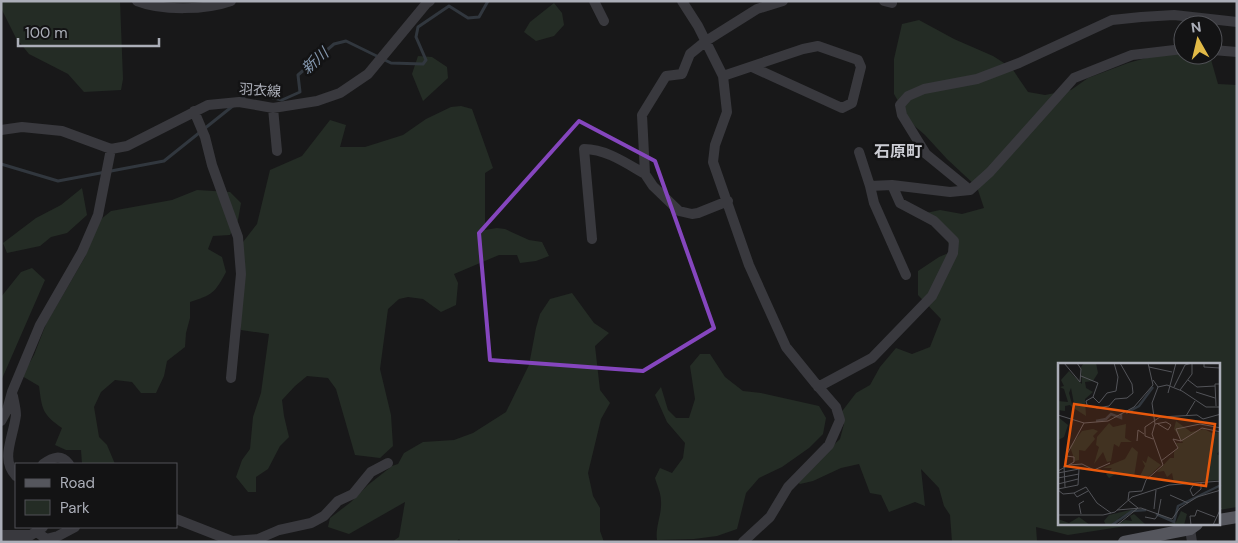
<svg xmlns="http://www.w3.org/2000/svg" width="1238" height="543" font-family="'DM Sans','Noto Sans JP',sans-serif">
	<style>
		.green { fill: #242c25 }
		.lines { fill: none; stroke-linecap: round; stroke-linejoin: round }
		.stream { stroke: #31373e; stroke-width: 3 }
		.minor { stroke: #39393e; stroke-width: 10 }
		.major { stroke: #55565d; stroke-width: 12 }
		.marked { fill: none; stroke: #8546be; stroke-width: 4; stroke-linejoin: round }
		.labels { text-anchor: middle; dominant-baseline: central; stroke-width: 5; stroke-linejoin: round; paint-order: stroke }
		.street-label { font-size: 14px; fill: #abaeb8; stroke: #131314 }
		.water-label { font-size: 15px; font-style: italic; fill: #8598af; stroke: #131314 }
		.quarter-label { font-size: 16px; font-weight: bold; fill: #cccdd4; stroke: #131314 }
		.inset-river { fill: none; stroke: #31373e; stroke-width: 2.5 }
		.inset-road { fill: none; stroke: #535459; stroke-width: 1 }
		.view { fill: #e8590c; fill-opacity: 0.15; stroke: #e8590c; stroke-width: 2.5 }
		.inset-edge { fill: none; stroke: #abaeb8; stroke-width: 2.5 }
	</style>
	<rect width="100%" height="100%" fill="#181819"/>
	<path class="green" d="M1,1H120L123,79L121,90L84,92L68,74L29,54L16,38L1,8Z
		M554,3L562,13L564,25L554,36L536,41L524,32L530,22Z
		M919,20L954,39L993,56L1004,63L1013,70L1028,92L1045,95L1071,90L1088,78L1128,63L1153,56L1183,53V55L1210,56L1218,84L1237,85V507L1219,510V364H1059V524H1139L1068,535L1036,527L1037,541L1032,542H952L950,515L944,506L939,488L921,469L925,506L915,502L889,512L881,495L870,493L859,464L841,468L813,481L800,484L796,481L840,439L844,424L840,414L856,393L870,385L880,367L896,348L912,354L930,347L941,319L918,295V271L939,257L951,252L944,228L926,213L940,210L962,214L984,208L977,187L947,159L925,135L910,122L894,94V59L902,24Z
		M418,56L432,57L447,67L448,78L423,101L412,74Z
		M461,106L472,109L493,168L485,173V230L497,228L505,229L529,240L542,242L549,256L536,261L520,263L517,255H499L454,274L458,283L456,305L441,312L423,299L408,297L399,299L388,309L380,369L391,415L393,446L380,458L355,455L336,389L328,378L307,376L295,386L282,400L284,416L289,437L280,446L268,469L256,477V492H248L236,477L242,460L250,449L253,417L261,393L269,334L241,330L240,311L243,242L257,224L270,170L302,156L330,120L346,125L340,147H365L403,135L426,119L451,107Z
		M82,188L87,215L67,233L51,237L40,246L7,253L3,243L36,218L61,205Z
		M197,190L230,192L241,203L238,220L230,235L213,236L208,249L222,257L226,272C215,293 212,295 190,302V318L186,333L185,347L167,361L164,376L156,393H141L132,382L115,380L101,392L94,407L99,437L107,445L115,464H82L81,450H66L55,445L62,428C42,414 42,409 39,386L22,376L34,355L46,324L85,257L100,220L111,211L172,200Z
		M32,268L45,280L1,381V297L21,272Z
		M572,293L594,323L609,333L595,346L600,390L610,403L601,419L588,473L593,496L600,508V531L604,542H461L459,539L456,542H392L399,537L405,502L349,534L328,527L330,518L351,502L368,485L392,466L398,464L404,453L423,442L454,440L473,433L506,412L529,365L536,328L540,314L550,299Z
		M700,354H710L725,377L743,391L761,393L819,406L826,418L823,434L809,448L782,467L759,478L746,493L737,529L717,536L694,539L657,540C655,527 662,515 661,501C661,493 657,485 655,478L660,468L672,473L683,458L685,443L667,422L655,395L661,387L668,410L676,418H689L695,399L690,366Z"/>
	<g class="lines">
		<path class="stream" d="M241,99L249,92L282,100L300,92L298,75L334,44L346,41L391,63L423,64L426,60L416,37L418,27L449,6L468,18L479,17L488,1
			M1,164L58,181L164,161L234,105"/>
		<path class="minor" d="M137,1C162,11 206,10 231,1
			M594,1L604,21
			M682,1L698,26L723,76L727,112L715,145L713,162L749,265L786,347L816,384L836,407L840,420L829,445L788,487L770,517L743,542
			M884,1L892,3
			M1213,50L1237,52
			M723,76L803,49L818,46L858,60L861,67L852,103L842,108L752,67
			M273,108L277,151
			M194,111L205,137L212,165L238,237L241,274L231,378
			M1,130L22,127L62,131L111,149L127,146L208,105L239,102L273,108L317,101L340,93L368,74L426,4L430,1
			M859,152L870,186
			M892,185L870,186L874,203L906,275
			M970,190L926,154L902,115L900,105L908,96L924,89L977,79L1019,63L1112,20L1141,17L1174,15L1237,22
			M728,201L698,213L692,214L679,211L653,186L645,174L642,115L666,76L682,74L690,54L706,41L757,9L783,1
			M592,239L584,149C606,149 626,163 645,174
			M818,387L872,358L932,296L953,253L954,241L934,221L900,203L892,185L950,192L970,190L990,172L1074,78L1132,55L1183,49
			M13,396C14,402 16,409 16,415C13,439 0,459 16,476
			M1,421L7,410L12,392L40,325L82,252L98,215L111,149
			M43,464C53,457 61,454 69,464
			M176,519L232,541L258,539L279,530L311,523L324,516L338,501L353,494L371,472L388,463
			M1190,529L1192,542
			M37,532L46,539L58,536L75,527
			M1,535H31L43,527"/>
		<path class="major" d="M1219,520L1237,517
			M1124,542L1190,529L1197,524"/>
	</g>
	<path class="marked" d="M579,121L655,161L714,328L643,371L490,360L479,233Z"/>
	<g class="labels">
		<g class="street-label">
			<text transform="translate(260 90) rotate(4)">羽衣線</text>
		</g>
		<g class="water-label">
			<text transform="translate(315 61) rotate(-42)">新川</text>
		</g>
		<g class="quarter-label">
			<text x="898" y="151">石原町</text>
		</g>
	</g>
	<g transform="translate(1058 363)">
		<rect width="162" height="162" fill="#181819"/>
		<path d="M26,0H38L40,10L35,18L27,19L28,25L35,29L27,36L28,53L17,46L13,25L11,30L15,45L12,42L7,43V48L0,47V38L10,39L6,26L2,24L6,23L3,17L11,8L24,21L23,4ZM0,54L10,62L6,74L0,77ZM118,58L133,69L146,66L154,70L162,69V87L159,91L162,93V117L116,120L114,110L109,114L106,108L99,109L112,95H116V89L120,85L118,80H125L116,66ZM51,60L55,64L68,61L67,75L74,79H63L61,84L56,81L53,98L49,99L45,89L36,101L41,84L38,82L39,74ZM35,66L40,68L35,73L37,76L27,88L21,87V97L17,98L12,84L24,68ZM74,84L80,89L76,114L59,110L51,115L48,111L54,105H45L67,96ZM90,93L103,102L91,113H82L87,103L84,97L88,100ZM76,146L61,155L56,162H48L46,158L51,152ZM123,148L129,151L126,162H106L118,159ZM76,151L87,161L59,162L67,157L74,158L72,153ZM21,154L32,162H0V156L11,160Z" fill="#242c25"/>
		<path class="inset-river" d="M68,50L81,43L95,24M38,58L48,56L53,51L63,55V51M98,151L116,159L120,143L163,122M54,162L74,148L88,147"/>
		<path class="inset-road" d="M6,0L22,19L23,6L19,0M146,0V4L162,5V13M91,4L114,9M23,13L40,20L35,34L28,38L29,42L39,45L51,43L57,36L69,35L75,30L74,21L62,0M130,17L139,24L157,23M100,24L109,22L124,28L148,44H163M116,24L127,2L134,0M122,27L134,11V0M138,29L157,35M110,30L118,0M35,34L41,40L49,30L58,28L60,14L56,0M158,43L157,21H163M0,52L26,60L50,58L76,44L95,22L90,0M128,53L137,38M97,61L108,59L113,62L110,67L100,61M95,76L87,73V64L102,54L139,52L145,56L163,51M79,78L80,67L86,71M123,78L118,66L142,61L163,65M103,98L120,85L115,76L123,78L144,65L163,69M11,102L24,101L36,107L52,100M6,103L7,124M0,108L16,99V94L8,93L26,60M0,110L21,106L20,122L0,126M0,115L21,111M0,121L20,116M136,121L132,127L135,133L143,126V120M0,127L5,131L16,130L28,124L39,140L53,150M16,130L19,134L30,128M112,132L130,140M96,146L98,127M59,147L83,145L114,156L122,145L139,134L163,127M23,151L21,141L26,138M0,152H45L57,149L74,134L111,122L163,118M87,154L97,156L100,152L103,136M59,162L80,145L70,137L71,129L84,128L88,117L105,102L94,71L97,61L94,40L100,24L95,17M133,162L132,153H137L139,147L157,154M155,162L163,145"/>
		<path class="view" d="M16,41L157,61L148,123L7,103Z"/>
		<rect width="162" height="162" class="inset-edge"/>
	</g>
	<rect width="1238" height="543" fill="none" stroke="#abaeb8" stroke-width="5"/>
	<rect x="15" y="463" width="162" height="65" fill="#131314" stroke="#505156"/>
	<rect x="25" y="479" width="25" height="8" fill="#55565d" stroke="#505156"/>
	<text x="60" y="488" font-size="15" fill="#abaeb8">Road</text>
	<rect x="25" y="500" width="25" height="15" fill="#242c25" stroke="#505156"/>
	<text x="60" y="513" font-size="15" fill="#abaeb8">Park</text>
	<g transform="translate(1198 40) rotate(352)"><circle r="24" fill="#131314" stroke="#505156"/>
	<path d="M0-4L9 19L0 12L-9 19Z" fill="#e2ba47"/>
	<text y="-8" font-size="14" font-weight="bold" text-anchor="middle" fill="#abaeb8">N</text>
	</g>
	<path d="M18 38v8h141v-8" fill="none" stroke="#abaeb8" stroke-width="2.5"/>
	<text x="25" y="38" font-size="15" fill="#abaeb8" stroke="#131314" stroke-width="4" paint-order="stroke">100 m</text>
</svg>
